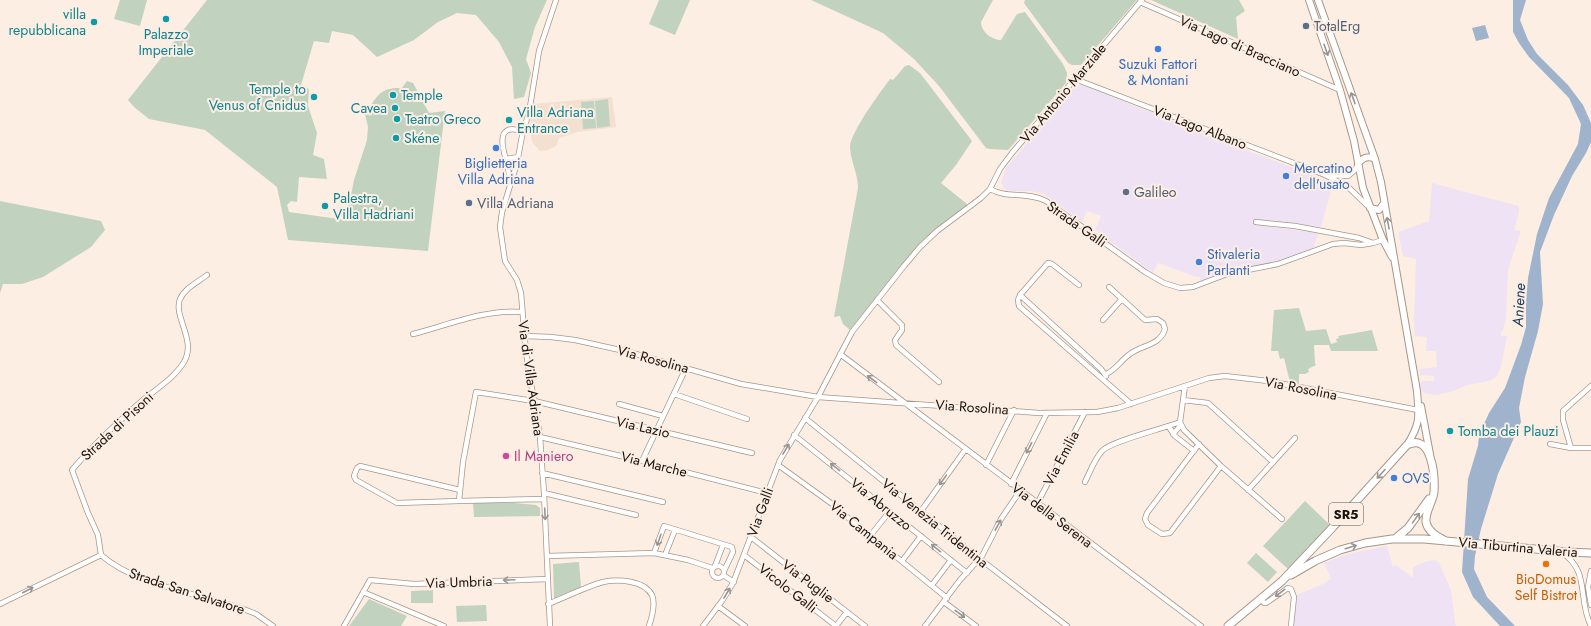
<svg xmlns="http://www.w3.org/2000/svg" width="1591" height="626" font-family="Jost,sans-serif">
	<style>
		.commercial { fill: #f3e0d0 }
		.industrial { fill: #f0e2f5 }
		.green { fill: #c1d2be }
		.water { fill: #9fb3cd }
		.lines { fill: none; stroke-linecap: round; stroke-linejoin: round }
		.minor-casing { stroke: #a79688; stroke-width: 6 }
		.secondary-casing { stroke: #a79688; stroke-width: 8 }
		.primary-casing { stroke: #a79688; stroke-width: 9 }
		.minor { stroke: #fff; stroke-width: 4.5 }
		.secondary { stroke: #fff; stroke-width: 6 }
		.primary { stroke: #fff; stroke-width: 7 }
		.oneway { stroke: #979492 }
		.culture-dot { fill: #0f9aa8; stroke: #fdeee3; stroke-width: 1.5 }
		.service-dot { fill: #5c6f8a; stroke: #fdeee3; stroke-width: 1.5 }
		.shop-dot { fill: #3f7fe0; stroke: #fdeee3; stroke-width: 1.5 }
		.hotel-dot { fill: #d1479c; stroke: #fdeee3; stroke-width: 1.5 }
		.food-dot { fill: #e8710a; stroke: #fdeee3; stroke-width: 1.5 }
		.labels { text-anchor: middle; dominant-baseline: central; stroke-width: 4; stroke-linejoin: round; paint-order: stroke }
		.shield { fill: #fdeee3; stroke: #5d544d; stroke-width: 1 }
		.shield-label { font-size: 13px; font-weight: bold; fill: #18120d }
		.culture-label { font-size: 14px; fill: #0d838f; stroke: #fdeee3; text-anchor: start }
		.service-label { font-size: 14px; fill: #4e5e75; stroke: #fdeee3; text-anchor: start }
		.street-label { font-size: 14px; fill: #18120d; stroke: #fdeee3 }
		.shop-label { font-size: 14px; fill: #366cbe; stroke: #fdeee3; text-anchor: start }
		.hotel-label { font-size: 14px; fill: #b23c85; stroke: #fdeee3; text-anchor: start }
		.food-label { font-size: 14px; fill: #c56008; stroke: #fdeee3 }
		.water-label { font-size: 15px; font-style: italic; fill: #1d3d61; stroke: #fdeee3 }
	</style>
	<rect width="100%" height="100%" fill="#fdeee3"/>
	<path class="commercial" d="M612,97L616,127L578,132L559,138L556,146L548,150L540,151L532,142L530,129L533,104Z"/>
	<path class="industrial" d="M1078,85H1082L1204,133L1206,135L1209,136L1211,135L1246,149V150L1328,181L1325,189L1331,191L1321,227L1286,222L1263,220L1260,225L1317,233L1318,235L1313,249L1284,261L1227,272L1201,281L1199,276L1196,277L1158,263L1153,273L1095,230L1101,216L1087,211L1082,222L1044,194L1031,191H1012L1004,189L1001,182L1006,168L1075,86Z
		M1432,183L1519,206V212L1514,230L1521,231L1508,270L1506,319L1503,331H1501V336H1507L1501,367L1497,376L1493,379L1485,382L1467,385L1454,391L1436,395L1423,393L1420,383L1422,381H1434V376L1420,375L1419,369L1437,367L1436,351H1426L1427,337L1415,336L1414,320L1416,259L1403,256L1398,232L1429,221Z
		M1387,546L1393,567L1396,565L1413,578V568L1415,566L1428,561L1435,560L1439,563L1451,590L1455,623L1456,626H1294L1297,595L1325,583L1331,578L1324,563L1347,554Z"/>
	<path class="green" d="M120,0H147L140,26L114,19Z
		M207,0H547L535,27L526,59L531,73L524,97L514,99L512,67L499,42L476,15L457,13L438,22L414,40L377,57L353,35L332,31L329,43L314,41L301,85L309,89L308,106L317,133L313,155L324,159L327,179L299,177L297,202L291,201L287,205L289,212L346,220L354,180L367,140L368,127L365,114C377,97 379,87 402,88L407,81L413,83L429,113L445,111L428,251L288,240L277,187L205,130L149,119L134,107L128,100Z
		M659,0H690L675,35L649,24Z
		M811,0H993L981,22C981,32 992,40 1001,40L1017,14L1025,12L1063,64L1067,73L1066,83L1008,150L990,149L986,148L939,86L914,59L883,33Z
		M1025,0H1137L1081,65H1072L1068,63L1024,3Z
		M1151,0H1239L1245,11L1236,17L1238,39Z
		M909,65L920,73L972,141L956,165L941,183L967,204L966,207L919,244L850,330L843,324L840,316L834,317L858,188C858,174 851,162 850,148C849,134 881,91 890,79L893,80L905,66Z
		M608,99L610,126L597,128L595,101Z
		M594,101L596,128L583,129L581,102Z
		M0,201L101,221L105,230L91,247L43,277L22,284H3L0,293Z
		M1299,308L1306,331L1326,329L1331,344L1337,342L1336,339L1339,338L1338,336L1372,330L1378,351H1331L1329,345H1314L1315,363L1316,365L1308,369L1309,372L1305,374H1299V383L1290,382L1284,358L1280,359L1278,351H1271L1274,310Z
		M1305,501L1330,525L1288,569L1263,546Z
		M473,503H514L536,505L540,508V516L474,517Z
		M1256,553L1277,572L1268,582L1247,563Z
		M579,562L581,587L554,599L553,564Z
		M433,590V603H411V591Z
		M369,599L407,616L401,626H349Z
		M486,605L487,621L457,622L456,606Z"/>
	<path class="water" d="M1513,0H1526L1520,20L1528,40L1537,54L1568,85L1583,105L1591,123V142L1586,153L1572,176L1554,215L1540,252L1543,304L1538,331L1525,377L1519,408L1521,422L1498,474L1481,529L1475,556L1474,569L1487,597L1515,626H1500L1473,597L1462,572L1468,479L1478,446L1479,435L1489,413L1505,388L1521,345L1526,327V302L1528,278L1537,234L1549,198L1578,144L1581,124L1569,98L1529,57L1519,43L1513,32Z
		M1485,25L1489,38L1476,41L1472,28Z"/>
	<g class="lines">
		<defs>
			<path id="minor" d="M1140,2L1340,90
				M1075,79L1325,175L1347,186L1370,208
				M506,159L518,157
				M1329,175L1348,176L1355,170L1358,164
				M509,181C509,177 509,173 508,169C507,160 496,135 508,130C512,128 519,130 523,131
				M990,189L1000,169L1012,153L1142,0
				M1256,222L1295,226L1359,238L1373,243L1383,240
				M1079,285L1052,264L1048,263L1020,295L1018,300L1019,306L1131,404
				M1020,295L1101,369L1106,376
				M877,300L902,325V330L895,340L896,345L939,382
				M1103,320L1122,299
				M413,334C448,325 485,309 522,312
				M524,336L551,337L575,340L629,352L741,384L818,397L1039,413L1097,412L1118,408L1209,378L1225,376L1268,381L1418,410
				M840,354L1201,626
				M1106,374C1116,370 1121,360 1130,354C1141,345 1160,346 1165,329L1163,323L1157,319L1145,320L1109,287
				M674,394L747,419
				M1183,400L1208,403L1273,462
				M619,404L663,416
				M805,418L980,559L1067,626
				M1180,422L1184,430L1221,466L1282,519
				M1169,427L1175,436L1194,451
				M1173,434L1181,425
				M794,435L967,573
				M540,437L642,461L767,493
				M1199,444L1147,513L1145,519L1148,525L1162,534L1170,533L1221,466
				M1550,444L1571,448H1591
				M1571,448L1563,420V411L1591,386
				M642,461L686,368
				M778,465L835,506L847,517L947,598
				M986,465L1014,410
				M542,473L663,502
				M1085,482C1090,472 1094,460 1102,451C1111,441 1163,429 1180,422L1185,386
				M1011,484L1047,413
				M1248,490L1295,438
				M544,493L636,515
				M544,499L459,501L463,462L476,392L534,401L752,453
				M459,501L397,503L356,480L354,476L357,468L360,466L460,490
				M1037,504L1085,412
				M921,511L965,450
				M870,536L890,511
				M751,537L865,626
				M1561,552C1591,571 1577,599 1591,626
				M654,553L664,526L732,547L733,552L724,571
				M101,555L98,535L88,513L72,470C94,444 119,421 144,399C158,388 175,377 184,362C197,340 173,317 180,299C185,288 198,282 207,275
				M101,555C136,586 203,594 246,610L256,614L273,626
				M665,555L675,530
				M744,555L836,626L847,612
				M547,556L654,553L688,560L712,568
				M902,561L921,536
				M712 572a6 6 0 1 1 12 0a6 6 0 1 1-12 0Z
				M715,566L723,545
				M1591,571L1588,587L1591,605
				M723,575L734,582
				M932,585L951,560
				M363,592L444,626
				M1261,599L1264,603H1266L1288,588L1291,589L1294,597L1291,626
				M944,602L976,626
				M0,604L101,555
				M548,604C566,597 585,587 603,582C618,579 644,580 652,595C656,604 652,617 649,626
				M718,606L745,626
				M344,626L370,580L414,584L548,579
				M550,626L544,493L540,437L526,353L521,293L517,280L505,261L500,227L502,212L517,163L523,131L529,113L539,51L556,0
				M703,626L722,601L733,583L780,460L818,397L852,332L904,266L920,247L937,231L981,198L990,189C1008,199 1026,191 1046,201L1145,272L1164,283L1180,288L1193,287L1227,274L1278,264L1333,244L1344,243L1361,245L1373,243
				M925,626L960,580L982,556L1001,519L1020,491"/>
			<path id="secondary" d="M1309,0L1340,90L1354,141L1363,188L1383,240L1392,257
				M1318,0L1375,159L1381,182L1417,391C1419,416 1421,423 1407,445
				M1358,164C1362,158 1368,155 1375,159
				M1370,208L1379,210L1384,203
				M1421,406L1430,454"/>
			<path id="primary" d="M1396,538L1408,528L1429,499
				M1291,575L1315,561L1340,550L1365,543L1392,539H1424L1567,552L1591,553
				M1228,626L1282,581L1333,527L1407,445C1432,432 1435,476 1434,492C1433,502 1425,511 1426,522C1428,532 1438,537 1446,541"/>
		</defs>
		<use href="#minor" class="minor-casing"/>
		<use href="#secondary" class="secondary-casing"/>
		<use href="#primary" class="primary-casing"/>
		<use href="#minor" class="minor"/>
		<use href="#secondary" class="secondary"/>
		<use href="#primary" class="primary"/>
	</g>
	<defs><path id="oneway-shaft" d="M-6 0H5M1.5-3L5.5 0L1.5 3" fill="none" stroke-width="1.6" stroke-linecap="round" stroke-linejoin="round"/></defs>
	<g class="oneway">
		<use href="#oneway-shaft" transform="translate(1326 50) rotate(71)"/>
		<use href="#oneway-shaft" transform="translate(1353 98) rotate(-110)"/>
		<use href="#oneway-shaft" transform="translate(1388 223) rotate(-100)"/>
		<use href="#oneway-shaft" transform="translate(872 379) rotate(-143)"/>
		<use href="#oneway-shaft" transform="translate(1029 448) rotate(117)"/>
		<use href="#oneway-shaft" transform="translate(786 449) rotate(-59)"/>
		<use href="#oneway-shaft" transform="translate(835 467) rotate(-142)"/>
		<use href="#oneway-shaft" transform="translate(1381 474) rotate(132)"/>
		<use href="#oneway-shaft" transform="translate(943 480) rotate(126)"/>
		<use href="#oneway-shaft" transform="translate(545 514) rotate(87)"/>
		<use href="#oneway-shaft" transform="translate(1416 518) rotate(-55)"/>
		<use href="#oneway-shaft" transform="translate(998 525) rotate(-62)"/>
		<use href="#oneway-shaft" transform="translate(659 540) rotate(109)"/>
		<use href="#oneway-shaft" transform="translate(1351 547) rotate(-17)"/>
		<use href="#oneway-shaft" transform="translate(936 548) rotate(-141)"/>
		<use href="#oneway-shaft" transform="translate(509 580) rotate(178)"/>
		<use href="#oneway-shaft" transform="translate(28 590) rotate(-27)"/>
		<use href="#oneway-shaft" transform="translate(727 593) rotate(-59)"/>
		<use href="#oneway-shaft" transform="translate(1280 593) rotate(143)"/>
		<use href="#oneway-shaft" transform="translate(960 614) rotate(37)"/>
	</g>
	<g class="culture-dot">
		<circle cx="166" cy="19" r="4"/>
		<circle cx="94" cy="22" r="4"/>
		<circle cx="393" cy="95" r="4"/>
		<circle cx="314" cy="97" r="4"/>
		<circle cx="395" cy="108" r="4"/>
		<circle cx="397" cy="119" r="4"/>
		<circle cx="509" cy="120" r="4"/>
		<circle cx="396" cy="138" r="4"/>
		<circle cx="325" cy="206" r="4"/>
		<circle cx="1450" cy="431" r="4"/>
	</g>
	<g class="service-dot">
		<circle cx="1306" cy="26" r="4"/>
		<circle cx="1126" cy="192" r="4"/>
		<circle cx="469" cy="203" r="4"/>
	</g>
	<g class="shop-dot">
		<circle cx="1158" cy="49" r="4"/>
		<circle cx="496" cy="148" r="4"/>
		<circle cx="1286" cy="176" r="4"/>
		<circle cx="1199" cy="262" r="4"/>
		<circle cx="1394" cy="478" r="4"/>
	</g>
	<circle class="hotel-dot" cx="506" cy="456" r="4"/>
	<circle class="food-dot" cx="1546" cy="564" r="4"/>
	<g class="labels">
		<rect class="shield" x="1329" y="503" width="34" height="22" rx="3"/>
		<g class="shield-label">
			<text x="1346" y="514">SR5</text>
		</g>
		<g class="culture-label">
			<text x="86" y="14" text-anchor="end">villa<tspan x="86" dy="16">repubblicana</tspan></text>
			<text x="166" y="34" text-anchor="middle">Palazzo<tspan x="166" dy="16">Imperiale</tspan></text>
			<text x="306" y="89" text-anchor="end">Temple to<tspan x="306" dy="16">Venus of Cnidus</tspan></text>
			<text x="401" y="95">Temple</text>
			<text x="387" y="108" text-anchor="end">Cavea</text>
			<text x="517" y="112">Villa Adriana<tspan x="517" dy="16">Entrance</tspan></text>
			<text x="405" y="119">Teatro Greco</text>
			<text x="404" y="138">Skéne</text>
			<text x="333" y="198">Palestra,<tspan x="333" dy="16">Villa Hadriani</tspan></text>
			<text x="1458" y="431">Tomba dei Plauzi</text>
		</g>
		<g class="service-label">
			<text x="1314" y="26">TotalErg</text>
			<text x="1134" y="192">Galileo</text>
			<text x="477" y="203">Villa Adriana</text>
		</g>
		<g class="street-label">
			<text transform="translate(1240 46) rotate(24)">Via Lago di Bracciano</text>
			<text transform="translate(1063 93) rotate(-50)">Via Antonio Marziale</text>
			<text transform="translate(1200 127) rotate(21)">Via Lago Albano</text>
			<text transform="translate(1077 224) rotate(35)">Strada Galli</text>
			<text transform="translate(653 359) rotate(15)">Via Rosolina</text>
			<text transform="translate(531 378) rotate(82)">Via di Villa Adriana</text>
			<text transform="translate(1301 388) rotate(11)">Via Rosolina</text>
			<text transform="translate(972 407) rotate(4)">Via Rosolina</text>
			<text transform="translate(117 426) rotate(-43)">Strada di Pisoni</text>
			<text transform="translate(643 427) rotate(13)">Via Lazio</text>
			<text transform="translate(1061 458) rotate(-62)">Via Emilia</text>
			<text transform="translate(654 464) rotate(14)">Via Marche</text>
			<text transform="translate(881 504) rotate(39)">Via Abruzzo</text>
			<text transform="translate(760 512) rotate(-70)">Via Galli</text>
			<text transform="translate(1052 515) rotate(37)">Via della Serena</text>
			<text transform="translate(935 523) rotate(39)">Via Venezia Tridentina</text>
			<text transform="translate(864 530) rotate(39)">Via Campania</text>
			<text transform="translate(1518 547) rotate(5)">Via Tiburtina Valeria</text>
			<text transform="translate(808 581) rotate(37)">Via Puglie</text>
			<text transform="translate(459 582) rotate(-2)">Via Umbria</text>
			<text transform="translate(788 588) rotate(38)">Vicolo Galli</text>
			<text transform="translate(187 591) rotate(18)">Strada San Salvatore</text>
		</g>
		<g class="shop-label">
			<text x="1158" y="64" text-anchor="middle">Suzuki Fattori<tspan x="1158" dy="16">&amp; Montani</tspan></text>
			<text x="496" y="163" text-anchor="middle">Biglietteria<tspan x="496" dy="16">Villa Adriana</tspan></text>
			<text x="1294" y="168">Mercatino<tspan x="1294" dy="16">dell'usato</tspan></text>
			<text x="1207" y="254">Stivaleria<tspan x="1207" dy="16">Parlanti</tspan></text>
			<text x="1402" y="478">OVS</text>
		</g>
		<g class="hotel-label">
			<text x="514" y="456">Il Maniero</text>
		</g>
		<g class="food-label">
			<text x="1546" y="579">BioDomus<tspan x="1546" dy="16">Self Bistrot</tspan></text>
		</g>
		<g class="water-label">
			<text transform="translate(1519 305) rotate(-87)">Aniene</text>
		</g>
	</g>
</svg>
